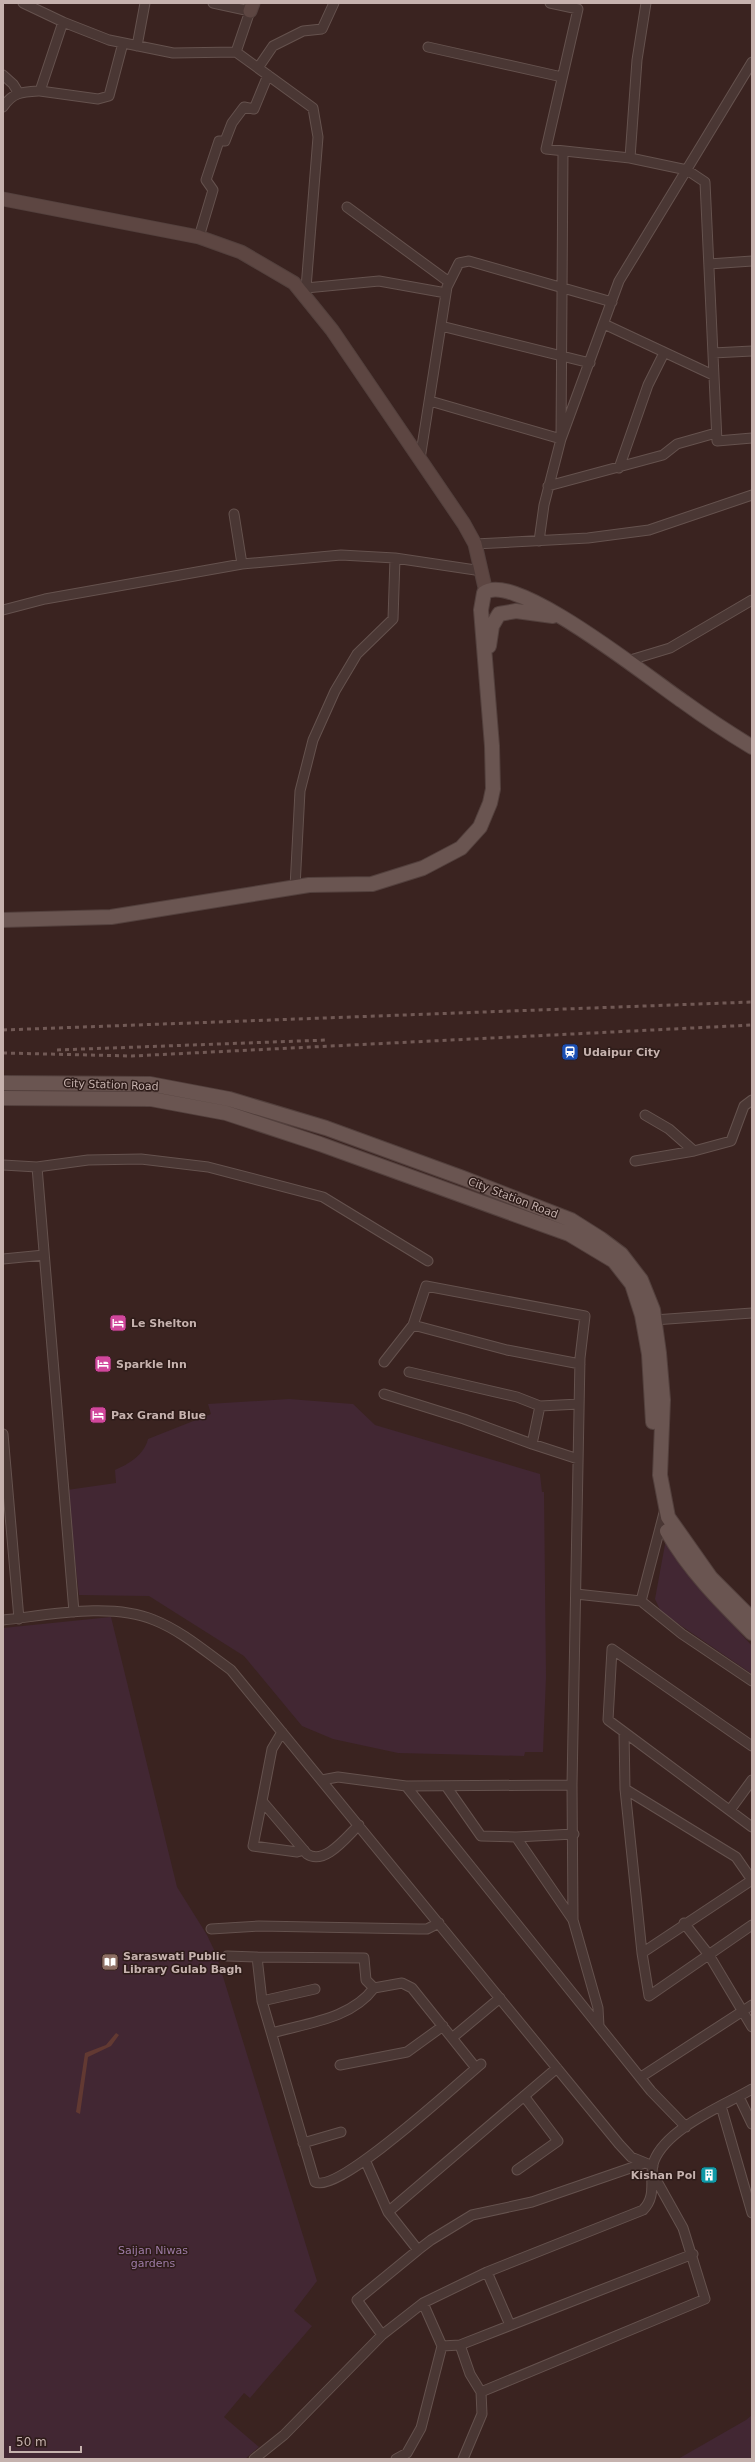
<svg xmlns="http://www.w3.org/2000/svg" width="755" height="2462" font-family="'DejaVu Sans',sans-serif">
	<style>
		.green { fill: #422733 }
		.water { fill: #623932 }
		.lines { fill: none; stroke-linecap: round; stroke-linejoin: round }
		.street-casing { stroke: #65524e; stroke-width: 11 }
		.secondary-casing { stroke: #53403d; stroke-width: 15 }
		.primary-casing { stroke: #53403d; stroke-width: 16 }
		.street { stroke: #4a3734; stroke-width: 9 }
		.secondary { stroke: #5d4642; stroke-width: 13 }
		.primary { stroke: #6a5551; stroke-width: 14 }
		.rail { stroke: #715955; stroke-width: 3; stroke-dasharray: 4 4; stroke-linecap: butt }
		.labels { text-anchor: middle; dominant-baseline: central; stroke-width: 3; stroke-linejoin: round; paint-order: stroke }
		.poi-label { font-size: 11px; font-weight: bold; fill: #c6b2ae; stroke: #2e1c19; text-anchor: start }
		.street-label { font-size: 11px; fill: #c6b2ae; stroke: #2e1c19 }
		.park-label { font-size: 11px; fill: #9e7ca7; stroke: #2e1c19 }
	</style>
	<rect width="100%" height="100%" fill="#3a2320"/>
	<path class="green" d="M289,1399L353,1404L375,1425L540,1474L542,1492H544L546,1677L543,1752H525L524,1756L398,1753L333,1739L302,1726L244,1656L149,1596L79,1595L67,1490L116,1483L115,1470C129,1464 144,1455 148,1439L211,1414L208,1404Z
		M666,1539L696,1583L752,1646V1674L661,1612L655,1599Z
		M111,1617L177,1887L207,1935L216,1954L317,2281L294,2311L312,2326L250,2398L244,2393L224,2417L259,2447L245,2459H3V1628Z
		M752,2415V2459H678L746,2420Z"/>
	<path class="water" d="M116,2033L119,2035L111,2046L88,2057L80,2114L76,2112L85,2053L106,2045Z"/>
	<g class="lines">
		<defs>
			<path id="street" d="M23,3L63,22
				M213,3L250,11L236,52L313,108L318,137L306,288L302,292
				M550,3L578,9L546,149L630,158L637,60L646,3
				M137,46L145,3
				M428,47L562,77
				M258,68L273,46L303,31L322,29L334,3
				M3,75L13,84L18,92
				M40,91L98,99L109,96L123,43
				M3,107C13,92 22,92 40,91L63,22L109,40L173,53L236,52
				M630,158L687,170L705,182L717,441L752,438
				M347,207L449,282
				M199,237L213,190L206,180L219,141H225L232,123L244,107L254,109L268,75
				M709,264L752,261
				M306,288L379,281L446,293
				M604,324L713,375
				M441,326L590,363
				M713,353L752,351
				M430,401L561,439L563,151
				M420,459L447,287L459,263L469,261L612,302
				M619,468L648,385L664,353
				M548,486L663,455L677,444L716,433
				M234,514L242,564
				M539,541L544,505L561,439L619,281L752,62
				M475,544L588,538L649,530L752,495
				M3,610L45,599L242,564L341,555L395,558L482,571
				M627,661L670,648L752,600
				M295,887L300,791L313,740L335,691L357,654L393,619L395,558
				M694,1151L731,1141L744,1106L752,1100
				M635,1161L694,1151L669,1129L645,1115
				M3,1165L37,1167L88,1160L141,1159L208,1167L323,1197L428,1261
				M37,1167L74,1612
				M3,1259L44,1255
				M654,1320L752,1313
				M413,1325L507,1350L580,1364
				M384,1362L413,1325L426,1286L585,1316L580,1358L572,1785L406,1786
				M409,1372L517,1397L540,1406L532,1444L578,1459
				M384,1394L464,1419L532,1444
				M540,1406L579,1404
				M3,1434L19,1619
				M665,1509L641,1601L682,1634L752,1681
				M576,1594L641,1601
				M3,1620C49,1615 111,1602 154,1620C182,1631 207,1653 231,1670L619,2144L631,2157L653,2166
				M282,1732L272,1749L262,1801L307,1854C325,1866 347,1836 359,1825
				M624,1732L625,1789
				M752,1746L612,1649L608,1720L752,1827
				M322,1780L338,1777L406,1786L651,2091L686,2127
				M572,1785L573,1920L598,2008L599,2026
				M446,1786L481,1836L516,1837L573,1920
				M262,1801L253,1846L297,1852L304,1850
				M730,1810L752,1780
				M516,1837L574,1834
				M752,1880L736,1857L625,1789L642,1953L649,1996L752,1925
				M684,1923L709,1955L752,2027
				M211,1929L259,1926L419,1929H427L439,1923
				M642,1953L752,1880
				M227,1956L257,1957
				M374,1988L366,1980L364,1958L257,1957L262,2001L315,2182C339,2194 458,2083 481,2064
				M262,2001L315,1989
				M272,2033C307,2023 351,2019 374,1988L402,1983L412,1988L476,2068
				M452,2038L500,1998
				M340,2065L407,2052L443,2026
				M641,2077L752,2005
				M739,2097L752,2124
				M721,2106L752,2213
				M303,2143L341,2132
				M366,2162L388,2212L418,2250L431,2240L472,2215L532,2202L642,2164
				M517,2170L558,2141L524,2096
				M388,2212L557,2068
				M487,2272L510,2325
				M382,2335L357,2300L418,2250
				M460,2345L470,2374L481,2392L482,2414L463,2459
				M442,2346L460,2345L693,2254
				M481,2392L705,2299L683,2228L654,2176
				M254,2459L284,2435L382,2335L423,2303L487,2272L643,2210C658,2195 648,2178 654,2161C667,2128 723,2106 752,2089
				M396,2459L407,2453L421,2428L442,2346L423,2303"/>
			<path id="secondary" d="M250,11L253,3
				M3,199L199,237L241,252L294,283L332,330L464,524L475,544L486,592"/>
			<path id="primary" d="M489,646L492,626L499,614L516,611L553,616
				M3,920L111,917L309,885L372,884L423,868L461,848L480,827L490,803L493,789L492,746L481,610L484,593C514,569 654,682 684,702C706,718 729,733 752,747
				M3,1083L150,1084L229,1099L326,1128L463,1178L571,1220L601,1239L621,1254L641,1280L653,1310L659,1353L663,1400L660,1475L668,1517L711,1578L752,1619
				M3,1098L151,1099L226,1113L320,1144L569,1234L614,1261L632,1284L642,1315L649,1354L653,1422
				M667,1531C689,1570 720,1601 752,1633"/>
		</defs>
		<use href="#street" class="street-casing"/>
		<use href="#secondary" class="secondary-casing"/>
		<use href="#primary" class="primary-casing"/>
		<use href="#street" class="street"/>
		<use href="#secondary" class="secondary"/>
		<use href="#primary" class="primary"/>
		<path class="rail" d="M3,1030L752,1002
			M57,1050L327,1040
			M3,1053L132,1056L752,1025"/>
	</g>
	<defs>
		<symbol id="station-square" viewBox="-11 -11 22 22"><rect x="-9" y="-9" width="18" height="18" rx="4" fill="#1a4fb4" stroke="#2e1c19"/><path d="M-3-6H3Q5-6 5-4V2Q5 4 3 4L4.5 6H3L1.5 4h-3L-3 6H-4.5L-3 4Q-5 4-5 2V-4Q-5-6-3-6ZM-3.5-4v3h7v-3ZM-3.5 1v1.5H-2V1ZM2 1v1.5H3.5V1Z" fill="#fff"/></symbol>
		<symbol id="hotel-square" viewBox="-11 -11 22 22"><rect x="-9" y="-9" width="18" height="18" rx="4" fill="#d1479c" stroke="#2e1c19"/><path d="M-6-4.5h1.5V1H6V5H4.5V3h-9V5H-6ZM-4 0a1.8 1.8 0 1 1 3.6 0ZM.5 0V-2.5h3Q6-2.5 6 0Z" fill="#fff"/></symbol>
		<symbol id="library-square" viewBox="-11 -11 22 22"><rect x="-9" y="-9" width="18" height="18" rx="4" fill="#8d6e63" stroke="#2e1c19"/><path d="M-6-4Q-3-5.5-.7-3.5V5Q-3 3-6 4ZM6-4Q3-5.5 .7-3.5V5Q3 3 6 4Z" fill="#fff"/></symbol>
		<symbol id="building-square" viewBox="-11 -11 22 22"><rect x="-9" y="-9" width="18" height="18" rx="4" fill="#0f9aa8" stroke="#2e1c19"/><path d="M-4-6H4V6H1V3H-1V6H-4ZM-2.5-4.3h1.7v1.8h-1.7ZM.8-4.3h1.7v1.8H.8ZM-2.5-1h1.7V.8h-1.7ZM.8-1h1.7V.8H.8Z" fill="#fff"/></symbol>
	</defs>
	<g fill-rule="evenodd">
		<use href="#station-square" x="560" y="1042" width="20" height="20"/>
		<use href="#hotel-square" x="108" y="1313" width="20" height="20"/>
		<use href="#hotel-square" x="93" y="1354" width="20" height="20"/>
		<use href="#hotel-square" x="88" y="1405" width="20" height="20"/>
		<use href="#library-square" x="100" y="1952" width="20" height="20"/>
		<use href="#building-square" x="699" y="2165" width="20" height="20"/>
	</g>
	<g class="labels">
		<g class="poi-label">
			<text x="583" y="1052">Udaipur City</text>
			<text x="131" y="1323">Le Shelton</text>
			<text x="116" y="1364">Sparkle Inn</text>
			<text x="111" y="1415">Pax Grand Blue</text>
			<text x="123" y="1956">Saraswati Public<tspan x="123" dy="13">Library Gulab Bagh</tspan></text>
			<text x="696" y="2175" text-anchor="end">Kishan Pol</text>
		</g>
		<g class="street-label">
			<text transform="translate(111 1085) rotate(2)">City Station Road</text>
			<text transform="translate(513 1198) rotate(21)">City Station Road</text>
		</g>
		<g class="park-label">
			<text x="153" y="2250">Saijan Niwas<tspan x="153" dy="13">gardens</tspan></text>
		</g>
	</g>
	<rect width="755" height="2462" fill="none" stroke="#c6b2ae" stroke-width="8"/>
	<path d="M10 2446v6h71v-6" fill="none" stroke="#c6b2ae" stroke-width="2"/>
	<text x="16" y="2446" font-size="12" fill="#c6b2ae" stroke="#2e1c19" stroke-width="3" paint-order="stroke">50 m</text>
</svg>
